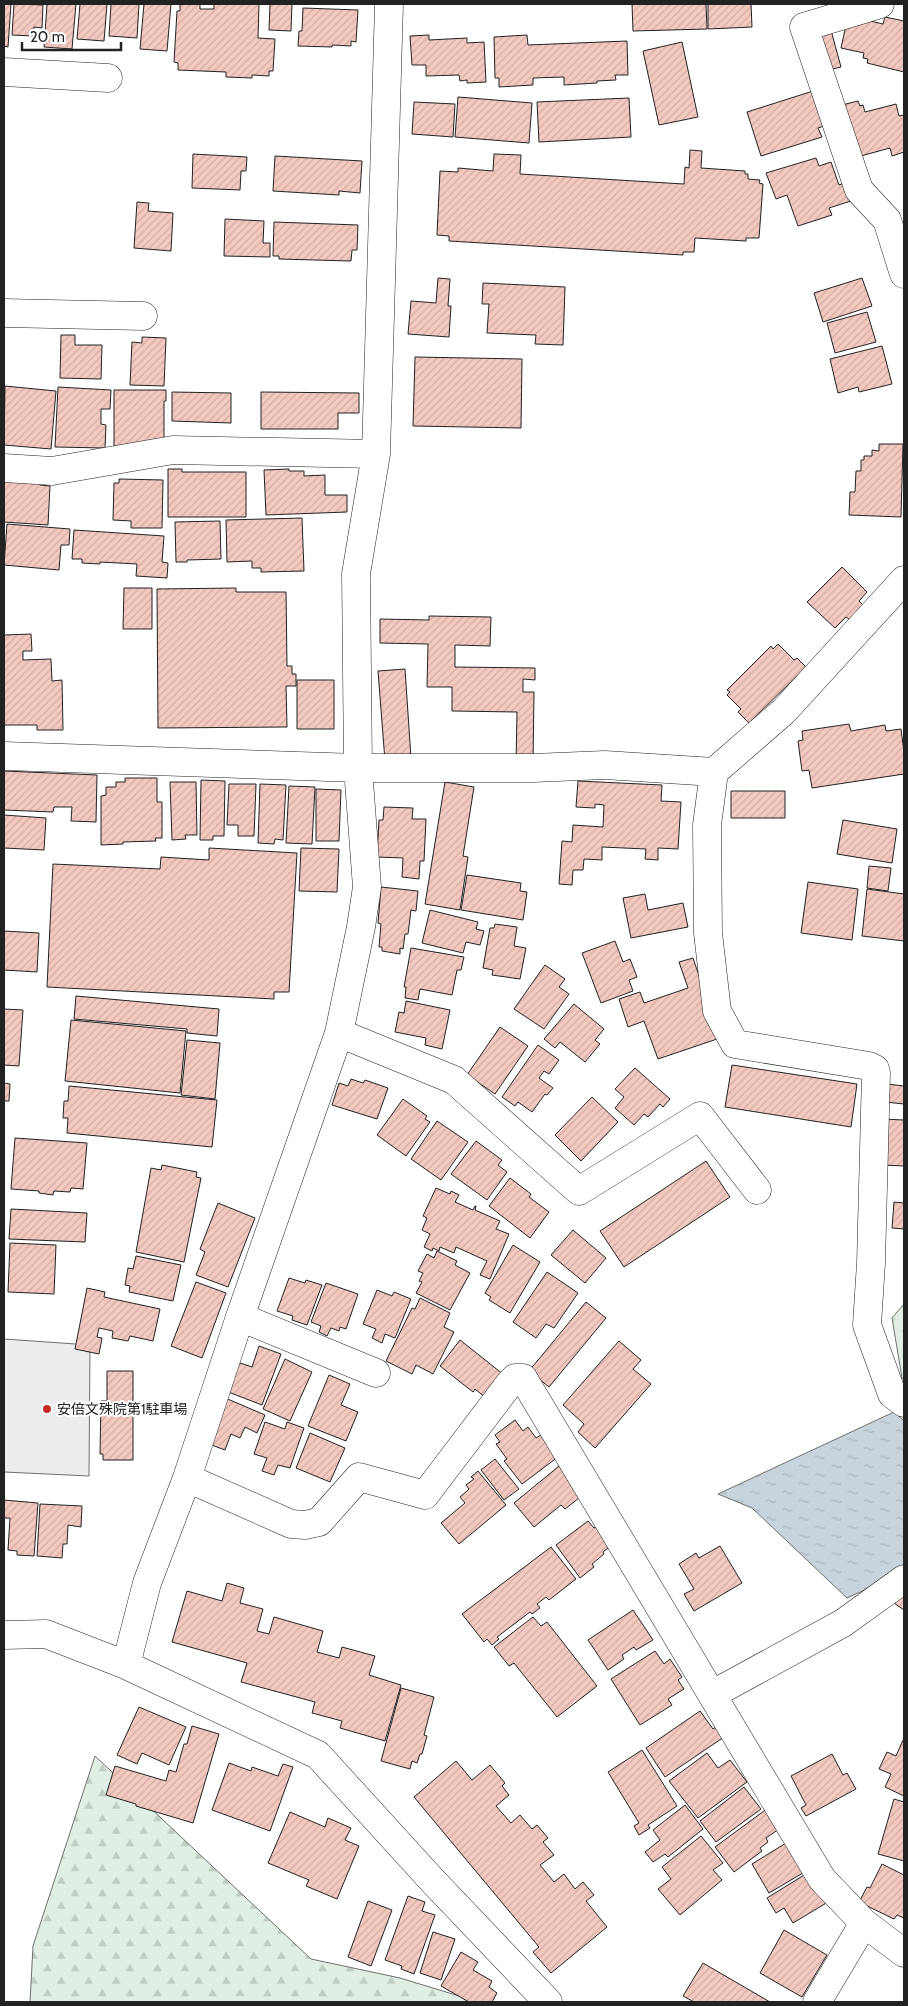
<svg xmlns="http://www.w3.org/2000/svg" width="908" height="2006" font-family="Cabin,'Noto Sans JP',sans-serif">
	<style>
		.forest { fill: url(#forest-firs); stroke: #6f6f6f }
		.park { fill: url(#park-tufts); stroke: #6f6f6f }
		.parking { fill: #ededed; stroke: #6f6f6f }
		.water { fill: url(#water-ripples); stroke: #6f6f6f }
		.building { fill: url(#building-hatch); stroke: #222 }
		.lines { fill: none; stroke-linecap: round; stroke-linejoin: round }
		.street-casing { stroke: #222; stroke-width: 29 }
		.street { stroke: #fff; stroke-width: 28 }
		.poi-dot { fill: #c62828; stroke: #fff; stroke-width: 2 }
		.labels { text-anchor: middle; dominant-baseline: central; stroke-width: 4; stroke-linejoin: round; paint-order: stroke }
		.poi-label { font-size: 14px; fill: #222; stroke: #fff; text-anchor: start }
	</style>
	<defs>
		<pattern id="forest-firs" width="22" height="20" patternUnits="userSpaceOnUse" patternTransform="scale(1.25)"><rect width="22" height="20" fill="#e0efe3"/><path d="M5 1l3.5 6h-7zM16 11l3.5 6h-7z" fill="#c0cdc2"/></pattern>
		<pattern id="park-tufts" width="24" height="20" patternUnits="userSpaceOnUse" patternTransform="scale(1.25)"><rect width="24" height="20" fill="#e0efe3"/><path d="M3 7l-1-3M5 7V3M7 7l1-3M15 17l-1-3M17 17v-4M19 17l1-3" fill="none" stroke="#c0cdc2"/></pattern>
		<pattern id="water-ripples" width="26" height="14" patternUnits="userSpaceOnUse" patternTransform="scale(1.25)"><rect width="26" height="14" fill="#c7d3dd"/><path d="M2 4q2-2 4 0t4 0M15 11q2-2 4 0t4 0" fill="none" stroke="#abb5bd"/></pattern>
		<pattern id="building-hatch" width="6" height="6" patternUnits="userSpaceOnUse" patternTransform="scale(1.25)"><rect width="6" height="6" fill="#f3c9c0"/><path d="M-1 1l2-2M0 6l6-6M5 7l2-2" fill="none" stroke="#d0aca5"/></pattern>
	</defs>
	<rect width="100%" height="100%" fill="#fff"/>
	<path class="forest" d="M95,1756L311,1959L400,1978L479,2002H30L33,1946Z"/>
	<path class="park" d="M904,1304V1380L902,1378L892,1318Z"/>
	<path class="parking" d="M4,1339L90,1345L89,1476L4,1472Z"/>
	<path class="water" d="M894,1412L904,1421V1572L847,1598L752,1508L718,1494Z"/>
	<path class="building" d="M4,4H11L8,47L4,46Z
		M14,4L43,5L42,28L34,27L33,36L12,35Z
		M47,4H76L72,49L44,47Z
		M80,4H107L104,41L77,39Z
		M111,4H139L137,38L109,36Z
		M144,4H171L167,51L140,49Z
		M180,4H200V9H214V4H259L258,38L275,39L273,71H269V76L252,75V78L226,77V72L178,70V63L174,62L177,11H180Z
		M270,4H292L291,31L269,30Z
		M632,4H706L707,29L633,31Z
		M708,4H751L752,27L708,29Z
		M303,8L358,10L356,42L351,41V46L332,45V47L298,46L299,31H302Z
		M848,16L883,24L885,17L904,21V72L867,63L868,59L863,58L864,53L841,48Z
		M829,23L841,67L824,71L812,27Z
		M429,35V40L467,38V43L484,42L486,82L467,83V80L460,81L459,75L426,76V65H412L410,36Z
		M527,35L528,45L627,41L628,75H615L616,80L597,81V83L564,85V77L533,78V85L499,87V78H495L494,37Z
		M682,42L698,117L659,125L643,51Z
		M813,91L824,126L818,128L822,137L761,156L747,112Z
		M458,97L532,103L529,143L455,137Z
		M629,98L631,137L539,142L537,102Z
		M858,101L860,106L863,105L865,112L896,104L899,116L904,115V152L892,156L890,148L857,157L842,105Z
		M414,102L455,104L453,137L412,134Z
		M690,150L702,151L701,168L745,171V174H748V179L760,180L759,183L763,184L759,238H746V241L695,238L694,252H683V255L449,241V236L437,235L440,171L458,172V168L493,171L494,154L521,155L520,174L684,184L685,167L689,168Z
		M193,154L247,157L246,171H241L240,190L192,188Z
		M275,156L362,161L360,193L339,191V195L273,191Z
		M816,158L819,166L831,162L839,185L844,183L851,201L829,208L832,215L798,226L787,195L776,199L766,173Z
		M137,202L149,203L148,211L173,213L171,251L134,248Z
		M225,219L264,221L263,243H270V257L224,256Z
		M274,222L358,225L357,250H352L351,261L279,259V256H273Z
		M438,278L450,279L448,306H451L449,337L408,334L411,301L436,303Z
		M862,278L872,306L823,322L814,293Z
		M483,283L565,287L563,345L535,344L536,335L487,333L489,304H482Z
		M867,312L876,342L835,353L827,323Z
		M61,335H75V345H102L101,379L60,378Z
		M142,337L166,338L164,386L130,385L132,342L142,343Z
		M882,346L892,384L859,392L858,387L838,393L830,359Z
		M415,357L522,359L521,428L413,426Z
		M5,386L56,391L51,449L4,445Z
		M58,387L111,390L110,409H101V424L106,425L105,448L55,447Z
		M114,390H166V401H164V442L150,446H114Z
		M172,392L231,393V423L172,421Z
		M261,392L359,393V413H338V429H261Z
		M879,444H903L901,517L849,515L850,492H855L856,471H861V460H864V456H872V450L879,451Z
		M168,469H182V472H246V517H168Z
		M289,469V471H304V476L325,475V495H347V512L266,515L264,470Z
		M119,479L163,480L162,528H131V521L113,520L114,483H119Z
		M40,480V485L50,486L48,525L4,522V481Z
		M302,518L304,571L261,572V568H252V561L227,562L226,520Z
		M220,521L221,559L187,560V562H176L175,522Z
		M7,524L70,529L69,545H61L59,570L4,565Z
		M74,530L164,536L162,562L168,563L167,578L136,576L137,564L100,562V564L82,563V559H72Z
		M842,567L867,592L859,601L864,606L850,620L846,617L835,628L807,602Z
		M124,588H152V629H123Z
		M236,588V592H286L287,666H292V674H296V686H286L287,727L158,728L157,589Z
		M429,616L491,617L490,646L455,645V667L535,668V680L523,679V692H534L533,763H516L517,712L452,711V687H427L428,644L380,643V619L429,620Z
		M31,634L32,651H23V660L51,659L52,681L62,680L63,730H37V725H4V635Z
		M778,644L794,660L797,658L806,667L749,723L738,712L741,709L727,695L730,692L727,690L771,646L773,649Z
		M405,669L411,758L385,761L378,671Z
		M297,680H334V729H297Z
		M849,724L851,731L885,725L886,731L901,729L904,752V774L812,788L809,770L802,771L798,741L803,740L802,731Z
		M4,771L97,775L96,822L71,821L72,807H54L53,812L4,810Z
		M125,778H157V802H162V838H155L156,841L123,842V844L101,845V796L106,795V787H116V782H125Z
		M201,780L225,781L224,836H213V840H200Z
		M578,781L662,785L661,801L681,802L678,849L658,848V860L645,859L646,849L602,847V860L584,859L583,870H573L572,885L559,884L562,841L572,842L573,825L603,827L604,805L595,804V808L576,807Z
		M170,782H196L197,835H185L186,839L172,840Z
		M445,782L474,787L463,856L468,857L460,910L425,904Z
		M229,784H256L254,836H238V825H227Z
		M260,784L286,785L283,840L275,839L274,844L258,843Z
		M289,786L315,787L312,844L286,843Z
		M316,789L341,790L339,841H316Z
		M731,791H785V818H731Z
		M384,807L413,808L412,819H426L424,861H420L419,879L402,877L403,858L377,857L379,820H383Z
		M4,815L46,818L44,850L4,848Z
		M843,820L897,829L892,863L837,854Z
		M209,848L297,853L289,992H274V999L47,987L53,864L160,869L161,857L209,860Z
		M301,848L339,849L337,892L299,891Z
		M869,866L891,868L888,891L867,888Z
		M467,875L521,883L520,891L527,892L523,920L461,910Z
		M808,882L858,889L852,940L801,933Z
		M381,887L418,891L416,911L411,910L408,934H405L403,949L400,948V954L382,951V947H379L381,924L378,923Z
		M867,889L904,894V941L862,936Z
		M645,894L648,910L683,903L688,927L631,938L623,898Z
		M430,910L478,922L476,929L484,931L480,945L466,942L463,953L422,943Z
		M495,924L517,927L514,946L526,948L520,979L492,975L493,970L483,968L490,928H494Z
		M4,931L39,933L37,972L4,970Z
		M615,941L623,962L630,959L637,977L629,980L633,991L601,1003L582,953Z
		M411,948L464,957L461,970H457L452,995L420,989L418,1000L405,998L406,987H404Z
		M693,958L720,1038L658,1059L644,1021L628,1027L619,999L640,992L644,1003L688,988L679,962Z
		M545,965L565,979L559,987L569,994L544,1029L514,1009Z
		M76,996L219,1009L217,1036L187,1033V1029L74,1019Z
		M406,1001L450,1010L442,1049L425,1045L426,1038L395,1032L399,1012L404,1013Z
		M574,1004L604,1029L595,1040L600,1044L585,1062L560,1042L555,1048L544,1039Z
		M4,1009L23,1010L19,1066L4,1065Z
		M71,1020L186,1031L180,1093L65,1081Z
		M500,1027L528,1046L495,1094L467,1075Z
		M187,1040L220,1043L215,1099L181,1095Z
		M538,1045L559,1060L549,1074L544,1071L539,1078L553,1088L547,1095L545,1094L532,1112L518,1102L515,1106L502,1097Z
		M732,1065L857,1084L851,1127L725,1107Z
		M635,1068L670,1099L663,1107L660,1104L648,1117L644,1114L634,1125L615,1108L624,1097L615,1089Z
		M351,1079L363,1083L365,1080L388,1088L377,1119L332,1105L339,1083L348,1086Z
		M4,1083L10,1084L9,1101H4Z
		M887,1084L904,1086V1104L885,1102Z
		M69,1086L217,1100L212,1147L67,1133L68,1118H63L64,1101H68Z
		M592,1097L618,1122L581,1161L555,1135Z
		M403,1099L427,1116L425,1119L430,1122L406,1156L377,1135Z
		M883,1119L904,1120V1166L882,1165Z
		M437,1121L468,1142L441,1180L411,1159Z
		M15,1138L87,1143L83,1189L71,1188L70,1192L54,1191L53,1195L39,1193V1191L11,1189Z
		M476,1141L502,1160L498,1165L507,1172L487,1200L451,1174Z
		M706,1161L730,1197L624,1267L600,1231Z
		M162,1165L197,1172L196,1177L201,1178L184,1262L136,1252L151,1168L161,1170Z
		M510,1178L531,1194L529,1197L549,1212L530,1238L489,1206Z
		M436,1188L450,1194L451,1191L459,1195L455,1202L473,1210L475,1206H476L475,1210L500,1221L496,1229L509,1234L490,1279L480,1275L487,1261L456,1247L454,1253L440,1247L439,1251L433,1248L432,1251L424,1247L430,1234L422,1230L427,1218L423,1216Z
		M894,1202L904,1203V1229L892,1228Z
		M218,1203L255,1218L228,1287L196,1275L205,1252L200,1249Z
		M11,1209L87,1213L85,1242L9,1239Z
		M573,1230L606,1258L585,1283L551,1255Z
		M10,1243L56,1245L54,1294L8,1292Z
		M513,1245L540,1262L510,1313L489,1300L491,1297L485,1293Z
		M437,1251L457,1261L455,1265L470,1273L450,1310L416,1293L422,1282L419,1281L423,1273L418,1271L427,1254L434,1258Z
		M136,1256L181,1265L173,1301L129,1292L130,1286L125,1285L128,1268L133,1269Z
		M547,1272L578,1293L554,1328L546,1324L536,1338L513,1322Z
		M289,1278L305,1283L306,1280L322,1285L307,1325L292,1320L293,1316L277,1311Z
		M196,1282L226,1293L202,1358L171,1346Z
		M326,1283L358,1294L346,1329L340,1327L339,1331L331,1328L327,1336L319,1332L321,1326L311,1322Z
		M87,1288L105,1292L104,1297L160,1309L153,1341L130,1336L128,1341L112,1338L113,1331L99,1328L97,1337L102,1338L99,1354L75,1349Z
		M377,1290L392,1296L394,1292L411,1299L395,1338L385,1334L382,1343L372,1338L376,1329L363,1324Z
		M420,1298L450,1313L444,1327L454,1332L433,1374L416,1365L412,1374L386,1361L412,1308L415,1309Z
		M586,1302L606,1318L549,1387L529,1371Z
		M460,1340L504,1375L486,1398L475,1389L473,1392L440,1366Z
		M619,1341L641,1360L633,1369L651,1384L595,1448L578,1432L584,1424L563,1405Z
		M259,1346L281,1354L262,1405L223,1390L234,1361L252,1367Z
		M285,1359L312,1372L290,1421L263,1409Z
		M107,1371H133V1460H103V1454H100L101,1401H107Z
		M329,1375L350,1384L341,1405L358,1412L346,1441L308,1426Z
		M223,1397L265,1415L257,1433L245,1427L240,1438L231,1434L225,1450L209,1444Z
		M515,1420L523,1431L528,1427L536,1438L541,1435L558,1457L522,1484L504,1461L507,1459L496,1444L500,1442L495,1435Z
		M265,1422L285,1429L287,1422L304,1428L290,1468L278,1465L274,1475L262,1471L267,1458L254,1454Z
		M310,1433L345,1448L330,1482L296,1468Z
		M495,1459L519,1489L504,1500L481,1470Z
		M564,1462L584,1494L565,1509L561,1505L534,1527L514,1503Z
		M478,1471L506,1505L459,1544L441,1523L465,1503L460,1497L469,1489L466,1485L474,1479L471,1477Z
		M4,1500L38,1503L34,1556L17,1555V1551L8,1550L10,1518H4Z
		M40,1504L82,1506L81,1527L68,1525L67,1544H63L62,1558L37,1556Z
		M588,1521L594,1528L599,1524L613,1544L603,1552L604,1554L592,1564L594,1567L580,1578L556,1545Z
		M720,1546L742,1583L694,1611L684,1594L694,1589L679,1564L696,1553L699,1558Z
		M551,1547L576,1579L549,1600L546,1597L537,1604L540,1608L532,1614L530,1612L497,1637L499,1639L492,1645L487,1639L484,1642L462,1614Z
		M227,1583L244,1588L240,1603L263,1609L257,1631L269,1634L274,1617L323,1631L317,1652L339,1658L342,1647L375,1656L369,1675L401,1685L385,1741L340,1728L342,1721L312,1713L315,1702L241,1682L247,1663L172,1642L187,1591L222,1601Z
		M904,1592V1610L891,1601Z
		M633,1610L653,1640L636,1650L634,1647L622,1655L624,1659L608,1670L588,1640Z
		M533,1617L541,1626L547,1622L597,1686L557,1717L514,1663L509,1666L494,1647Z
		M655,1651L664,1664L670,1659L682,1677L678,1680L684,1689L668,1699L672,1705L640,1725L611,1679Z
		M401,1688L434,1697L424,1735L427,1736L422,1754H420L417,1763L412,1761L410,1769L381,1761Z
		M139,1707L186,1727L169,1765L142,1753L137,1764L117,1755Z
		M700,1711L713,1729L719,1725L727,1735L665,1777L646,1748Z
		M192,1726L219,1734L193,1823L136,1806V1804L106,1795L115,1766L166,1781L169,1770L176,1772L184,1744H187Z
		M903,1740L904,1741V1796L885,1787L891,1774L879,1769L887,1752L896,1756Z
		M642,1750L677,1806L648,1825L650,1828L639,1835L634,1826L639,1823L608,1772Z
		M707,1753L718,1768L730,1760L747,1782L698,1818L669,1781Z
		M832,1754L843,1775L847,1773L856,1789L806,1816L801,1808L806,1805L791,1776Z
		M456,1761L472,1780L490,1765L505,1783L502,1786L509,1795L496,1806L511,1823L520,1815L532,1829L537,1825L548,1838L543,1842L554,1855L540,1865L554,1882L564,1874L575,1889L583,1882L594,1895L586,1901L607,1927L551,1973L533,1952L539,1947L414,1797Z
		M229,1763L251,1771L252,1767L278,1776L283,1764L293,1767L270,1831L212,1810Z
		M744,1787L761,1809L716,1842L700,1821Z
		M894,1799L904,1802V1861L878,1854Z
		M685,1805L703,1829L668,1857L665,1854L653,1862L645,1852L660,1840L653,1830Z
		M768,1808L782,1827L766,1838L768,1842L760,1848L762,1851L734,1872L715,1847Z
		M290,1812L325,1827L328,1818L351,1828L345,1840L359,1846L337,1899L306,1886L309,1880L268,1863Z
		M701,1836L723,1863L713,1870L722,1880L680,1915L658,1889L671,1879L662,1867Z
		M791,1840L808,1870L769,1893L752,1864Z
		M882,1864L904,1875V1918L897,1915L894,1919L859,1902L867,1887L870,1888Z
		M809,1872L828,1902L793,1923L784,1908L776,1913L767,1898Z
		M408,1896L425,1902L422,1911L435,1915L414,1974L401,1969L402,1966L385,1960Z
		M368,1901L392,1910L371,1966L348,1957Z
		M784,1930L827,1955L802,1997L760,1973Z
		M433,1932L455,1939L441,1980L420,1973Z
		M461,1952L478,1962L473,1970L492,1981L489,1987L497,1993L492,2002H469L441,1986Z
		M703,1963L770,2002H694L683,1996Z"/>
	<g class="lines">
		<defs>
			<path id="street" d="M880,4L804,27L859,190L887,220L904,274
				M4,72L108,78
				M4,313L143,316
				M4,468L52,471L173,450L376,454
				M4,756L358,768H533L605,765L714,772L784,711L904,580
				M714,772L707,825L708,933L717,1011L735,1044L869,1066L875,1069L876,1073L871,1263L867,1325L892,1394L904,1403
				M339,1033L454,1080L579,1191L700,1116L757,1190
				M240,1317L376,1373
				M187,1478L291,1524L305,1525L319,1522L359,1477L425,1495L510,1383L515,1378H523L822,1879L864,1923L904,1953
				M4,1635L46,1634L126,1665L318,1755L431,1879L548,2002
				M126,1665L147,1583L187,1478L240,1317L339,1033L361,927L367,887L358,768L356,574L376,454L389,4
				M713,1694L843,1623L904,1579
				M817,2002L864,1923"/>
		</defs>
		<use href="#street" class="street-casing"/>
		<use href="#street" class="street"/>
	</g>
	<circle class="poi-dot" cx="47" cy="1409" r="5"/>
	<g class="labels">
		<g class="poi-label">
			<text x="57" y="1409">安倍文殊院第1駐車場</text>
		</g>
	</g>
	<rect width="908" height="2006" fill="none" stroke="#222222" stroke-width="10"/>
	<path d="M22 42v8h99v-8" fill="none" stroke="#222222" stroke-width="2.5"/>
	<text x="30" y="42" font-size="15" fill="#222222" stroke="#ffffff" stroke-width="4" paint-order="stroke">20 m</text>
</svg>
